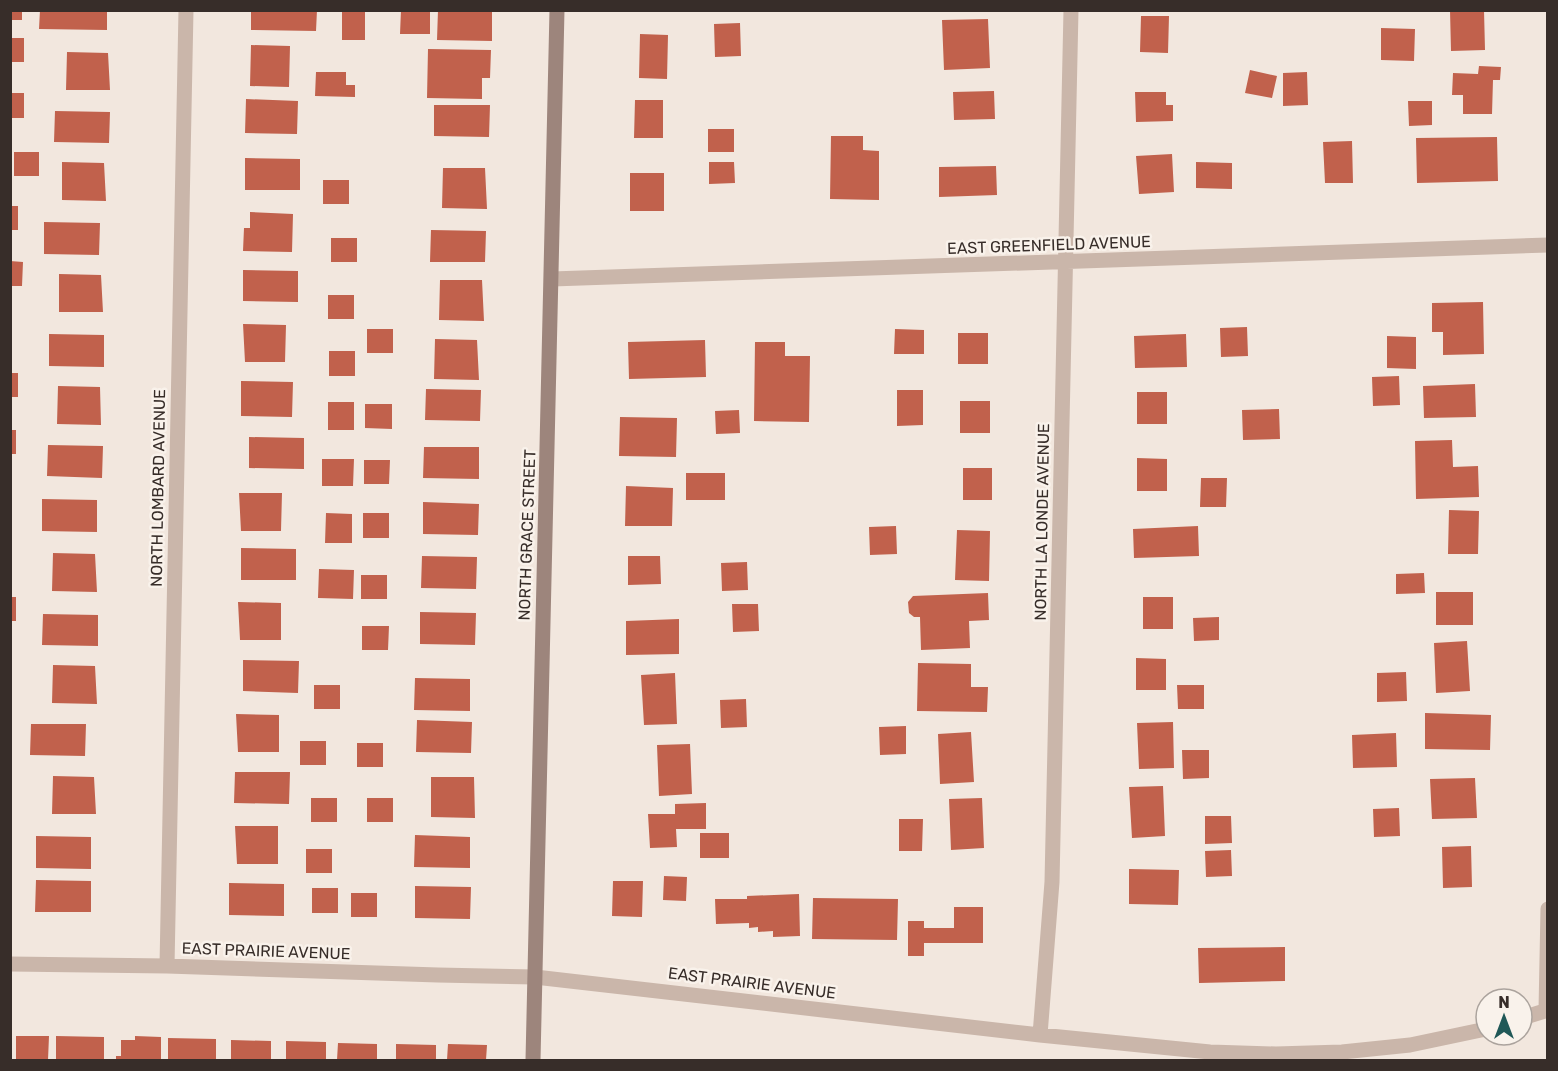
<svg xmlns="http://www.w3.org/2000/svg" width="1558" height="1071" font-family="Rubik,sans-serif">
	<style>
		.building { fill: #c1614c }
		.lines { fill: none; stroke-linecap: round; stroke-linejoin: round }
		.street { stroke: #cab6aa; stroke-width: 15 }
		.secondary { stroke: #9d857c; stroke-width: 15 }
		.labels { text-anchor: middle; dominant-baseline: central; stroke-width: 5; stroke-linejoin: round; paint-order: stroke }
		.street-label { font-size: 16px; fill: #372d29; stroke: #f9f2eb }
	</style>
	<rect width="100%" height="100%" fill="#f2e7de"/>
	<path class="building" d="M10,10H22V20H10Z
		M40,10H107V30L39,29Z
		M251,10H317L316,31L251,30Z
		M401,10H430V34H400Z
		M438,10H492V41L437,40Z
		M1450,10H1484L1485,50L1451,51Z
		M342,12H365V40H342Z
		M1141,16H1169L1168,53L1140,52Z
		M988,19L990,68L944,70L942,20Z
		M740,23L741,56L715,57L714,24Z
		M1381,28L1415,29L1414,61L1381,60Z
		M640,34L668,35L667,79L639,78Z
		M10,38H24V62H10Z
		M251,45L290,46L289,87L250,86Z
		M428,49L491,50L490,78H482V99L427,98Z
		M67,52L108,53L110,90H66Z
		M1479,66L1501,67L1500,80H1493L1492,114H1463V95H1452L1453,73L1478,74Z
		M1250,70L1277,76L1272,98L1245,93Z
		M316,72H346V85H355V97L315,96Z
		M1307,72L1308,105L1283,106V73Z
		M994,91L995,119L954,120L953,92Z
		M1135,92H1166V105H1173V121L1136,122Z
		M10,93H24V118H10Z
		M246,99L298,101L297,134L245,133Z
		M635,100H663V138H634Z
		M1408,101H1432V125L1409,126Z
		M434,105H490L489,137L434,136Z
		M55,111L110,112L109,143L54,142Z
		M708,129H734V152H708Z
		M831,136H863V150L879,151V200L830,199Z
		M1497,137L1498,181L1417,183L1416,138Z
		M1352,141L1353,183H1325L1323,142Z
		M14,152H39V176H14Z
		M1172,154L1174,192L1139,194L1136,156Z
		M245,158L300,159V190H245Z
		M62,162L104,163L106,201L62,200Z
		M709,162H734L735,183L709,184Z
		M1196,162L1232,163V189L1196,188Z
		M996,166L997,195L939,197V167Z
		M443,168H485L487,209L442,208Z
		M630,173H664V211H630Z
		M323,180H349V204H323Z
		M10,206H18V230H10Z
		M250,212L293,214L292,252L243,251L244,228H250Z
		M44,222L100,223L99,255L44,254Z
		M431,230L486,231L485,262H430Z
		M331,238H357V262H331Z
		M10,261L23,262L22,286H10Z
		M243,270L298,271V302L243,301Z
		M59,274L101,275L103,312H59Z
		M440,280H482L484,321L439,320Z
		M328,295H354V319H328Z
		M1483,302L1484,354L1443,355V332H1432V303Z
		M243,324L286,325L285,362H245Z
		M1247,327L1248,356L1221,357L1220,328Z
		M367,329H393V353H367Z
		M895,329L924,330V354H894Z
		M958,333H988V364H958Z
		M49,334L104,335V367L49,366Z
		M1186,334L1187,367L1135,368L1134,336Z
		M1387,336L1416,337V369L1387,368Z
		M435,339L477,340L479,380L434,379Z
		M705,340L706,377L629,379L628,342Z
		M755,342H785V356H810L809,422L754,421Z
		M329,351H355V376H329Z
		M10,373H18V397H10Z
		M1399,376L1400,405L1373,406L1372,377Z
		M241,381L293,382L292,417L241,416Z
		M1475,384L1476,417L1424,418L1423,386Z
		M58,386L100,387L101,425L57,424Z
		M426,389L481,390L480,421L425,420Z
		M897,390H923V425L897,426Z
		M1137,392H1167V424H1137Z
		M960,401H990V433H960Z
		M328,402H354V430H328Z
		M365,404H392V429L365,428Z
		M1279,409L1280,439L1243,440L1242,410Z
		M739,410L740,433L716,434L715,411Z
		M620,417L677,418L676,457L619,456Z
		M10,430H16V454H10Z
		M249,437L304,438V469L249,468Z
		M1452,440L1453,467L1478,466L1479,497L1416,499L1415,441Z
		M48,445L103,446L102,478L47,476Z
		M424,447H479V479L423,478Z
		M1137,458L1167,459V491H1137Z
		M322,459H354L353,486H322Z
		M364,460H390L389,484H364Z
		M963,468H992V500H963Z
		M686,473H725V500H686Z
		M1201,478H1227L1226,507H1200Z
		M626,486L673,488L672,526H625Z
		M239,493H282L281,531H241Z
		M42,499L97,500V532L42,531Z
		M423,502L479,504L478,535L423,534Z
		M1449,510L1479,511L1478,554H1448Z
		M326,513L352,514V543H325Z
		M363,513H389V538H363Z
		M896,526L897,554L870,555L869,527Z
		M1198,526L1199,556L1134,558L1133,529Z
		M957,530L990,531L989,581L955,580Z
		M241,548L296,549V580H241Z
		M53,553L95,554L97,592L52,591Z
		M422,556L477,557L476,589L421,588Z
		M628,556H660L661,584L628,585Z
		M747,562L748,590L722,591L721,563Z
		M319,569L354,570L353,599L318,598Z
		M1424,573L1425,593L1396,594V574Z
		M361,575H387V599H361Z
		M1436,592H1473V625H1436Z
		M988,593L989,620L969,621L970,648L921,650L920,617H914L909,613L908,602L913,596Z
		M10,597H16V621H10Z
		M1143,597H1173V629H1143Z
		M238,602L281,603V640H240Z
		M732,604H758L759,631L733,632Z
		M420,612L476,613L475,645L420,644Z
		M43,614L98,615V646L42,645Z
		M1219,617V640L1194,641L1193,618Z
		M679,619V654L626,655V621Z
		M362,626H389L388,650H362Z
		M1467,641L1470,691L1436,693L1434,643Z
		M1136,658L1166,659V690H1136Z
		M243,660L299,661L298,693L243,691Z
		M918,663L971,664V687H988L987,712L917,711Z
		M53,665L95,666L97,704L52,703Z
		M1406,672L1407,701L1377,702V673Z
		M675,673L677,724L644,725L641,675Z
		M415,678L470,679V711L414,710Z
		M314,685H340V709H314Z
		M1177,685H1204V709H1178Z
		M746,699L747,727L721,728L720,700Z
		M1425,713L1491,715L1490,750L1425,749Z
		M236,714L279,715V752H238Z
		M417,720L472,722L471,753L416,752Z
		M1173,722L1174,768L1139,769L1137,723Z
		M31,724H86L85,756L30,755Z
		M906,726V754L880,755L879,727Z
		M971,732L974,782L940,784L938,734Z
		M1396,733L1397,767L1353,768L1352,735Z
		M300,741H326V765H300Z
		M357,743H383V767H357Z
		M690,744L692,794L659,796L657,745Z
		M1182,750H1209V778L1183,779Z
		M235,772H290L289,804L234,803Z
		M53,776L94,777L96,814H52Z
		M431,777H474L475,818L431,817Z
		M1475,778L1477,818L1432,819L1430,779Z
		M1163,786L1165,836L1132,838L1129,787Z
		M311,798H337V822H311Z
		M367,798H393V822H367Z
		M982,798L984,848L951,850L949,799Z
		M706,803V829H676L677,847L650,848L648,814H675V804Z
		M1399,808L1400,836L1374,837L1373,809Z
		M1205,816H1231L1232,843L1205,844Z
		M899,819H923L922,851H899Z
		M235,826H278V864H237Z
		M700,833H729V858H700Z
		M415,835L470,837V868L414,867Z
		M36,836L91,837V869L36,868Z
		M1471,846L1472,887L1443,888L1442,847Z
		M306,849H332V873H306Z
		M1231,850L1232,876L1206,877L1205,851Z
		M1129,869L1179,870L1178,905L1129,904Z
		M664,876L687,877L686,901L663,900Z
		M36,880L91,881V912H35Z
		M613,881H643L642,917L612,916Z
		M229,883L284,884V916L229,915Z
		M415,886L471,887L470,919L415,918Z
		M312,888H338V913H312Z
		M351,893H377V917H351Z
		M799,894L800,936L773,937V931L758,932V927L749,928V923L716,924L715,899H747V896Z
		M813,898L898,899L897,940L812,939Z
		M954,907H983V943H924V956H908V921H924V928H954Z
		M1285,947V981L1199,983L1198,948Z
		M16,1036H49L48,1060H16Z
		M56,1036L104,1037V1060H56Z
		M135,1036L161,1037V1060H116V1056H121V1040H135Z
		M168,1038L216,1039V1060H168Z
		M231,1040L271,1041V1060H231Z
		M286,1041L326,1042V1060H286Z
		M338,1043L377,1044V1060H337Z
		M396,1044L436,1045V1060H396Z
		M448,1044L487,1045L486,1060H447Z"/>
	<g class="lines">
		<path class="street" d="M552,279L1548,245
			M10,964L167,966L438,975L535,977L1040,1035L1210,1052L1276,1054L1342,1052L1410,1045L1486,1029
			M167,966L186,10
			M1546,1010L1548,909
			M1522,1018L1548,1010
			M1040,1035L1052,882L1071,10"/>
		<path class="secondary" d="M533,1060L557,10"/>
	</g>
	<g class="labels">
		<g class="street-label">
			<text transform="translate(1049 245) rotate(-2)">EAST GREENFIELD AVENUE</text>
			<text transform="translate(158 488) rotate(-89)">NORTH LOMBARD AVENUE</text>
			<text transform="translate(1042 522) rotate(-89)">NORTH LA LONDE AVENUE</text>
			<text transform="translate(527 535) rotate(-88)">NORTH GRACE STREET</text>
			<text transform="translate(266 951) rotate(2)">EAST PRAIRIE AVENUE</text>
			<text transform="translate(752 983) rotate(7)">EAST PRAIRIE AVENUE</text>
		</g>
	</g>
	<rect width="1558" height="1071" fill="none" stroke="#372d29" stroke-width="24"/>
	<g transform="translate(1504 1017)"><circle r="28" fill="#f9f2eb" stroke="#aba39d" stroke-width="1.5"/>
	<path d="M0-4.5L10 22L0 15L-10 22Z" fill="#205857"/>
	<text y="-9" font-size="16" font-weight="bold" text-anchor="middle" fill="#372d29">N</text>
	</g>
</svg>
